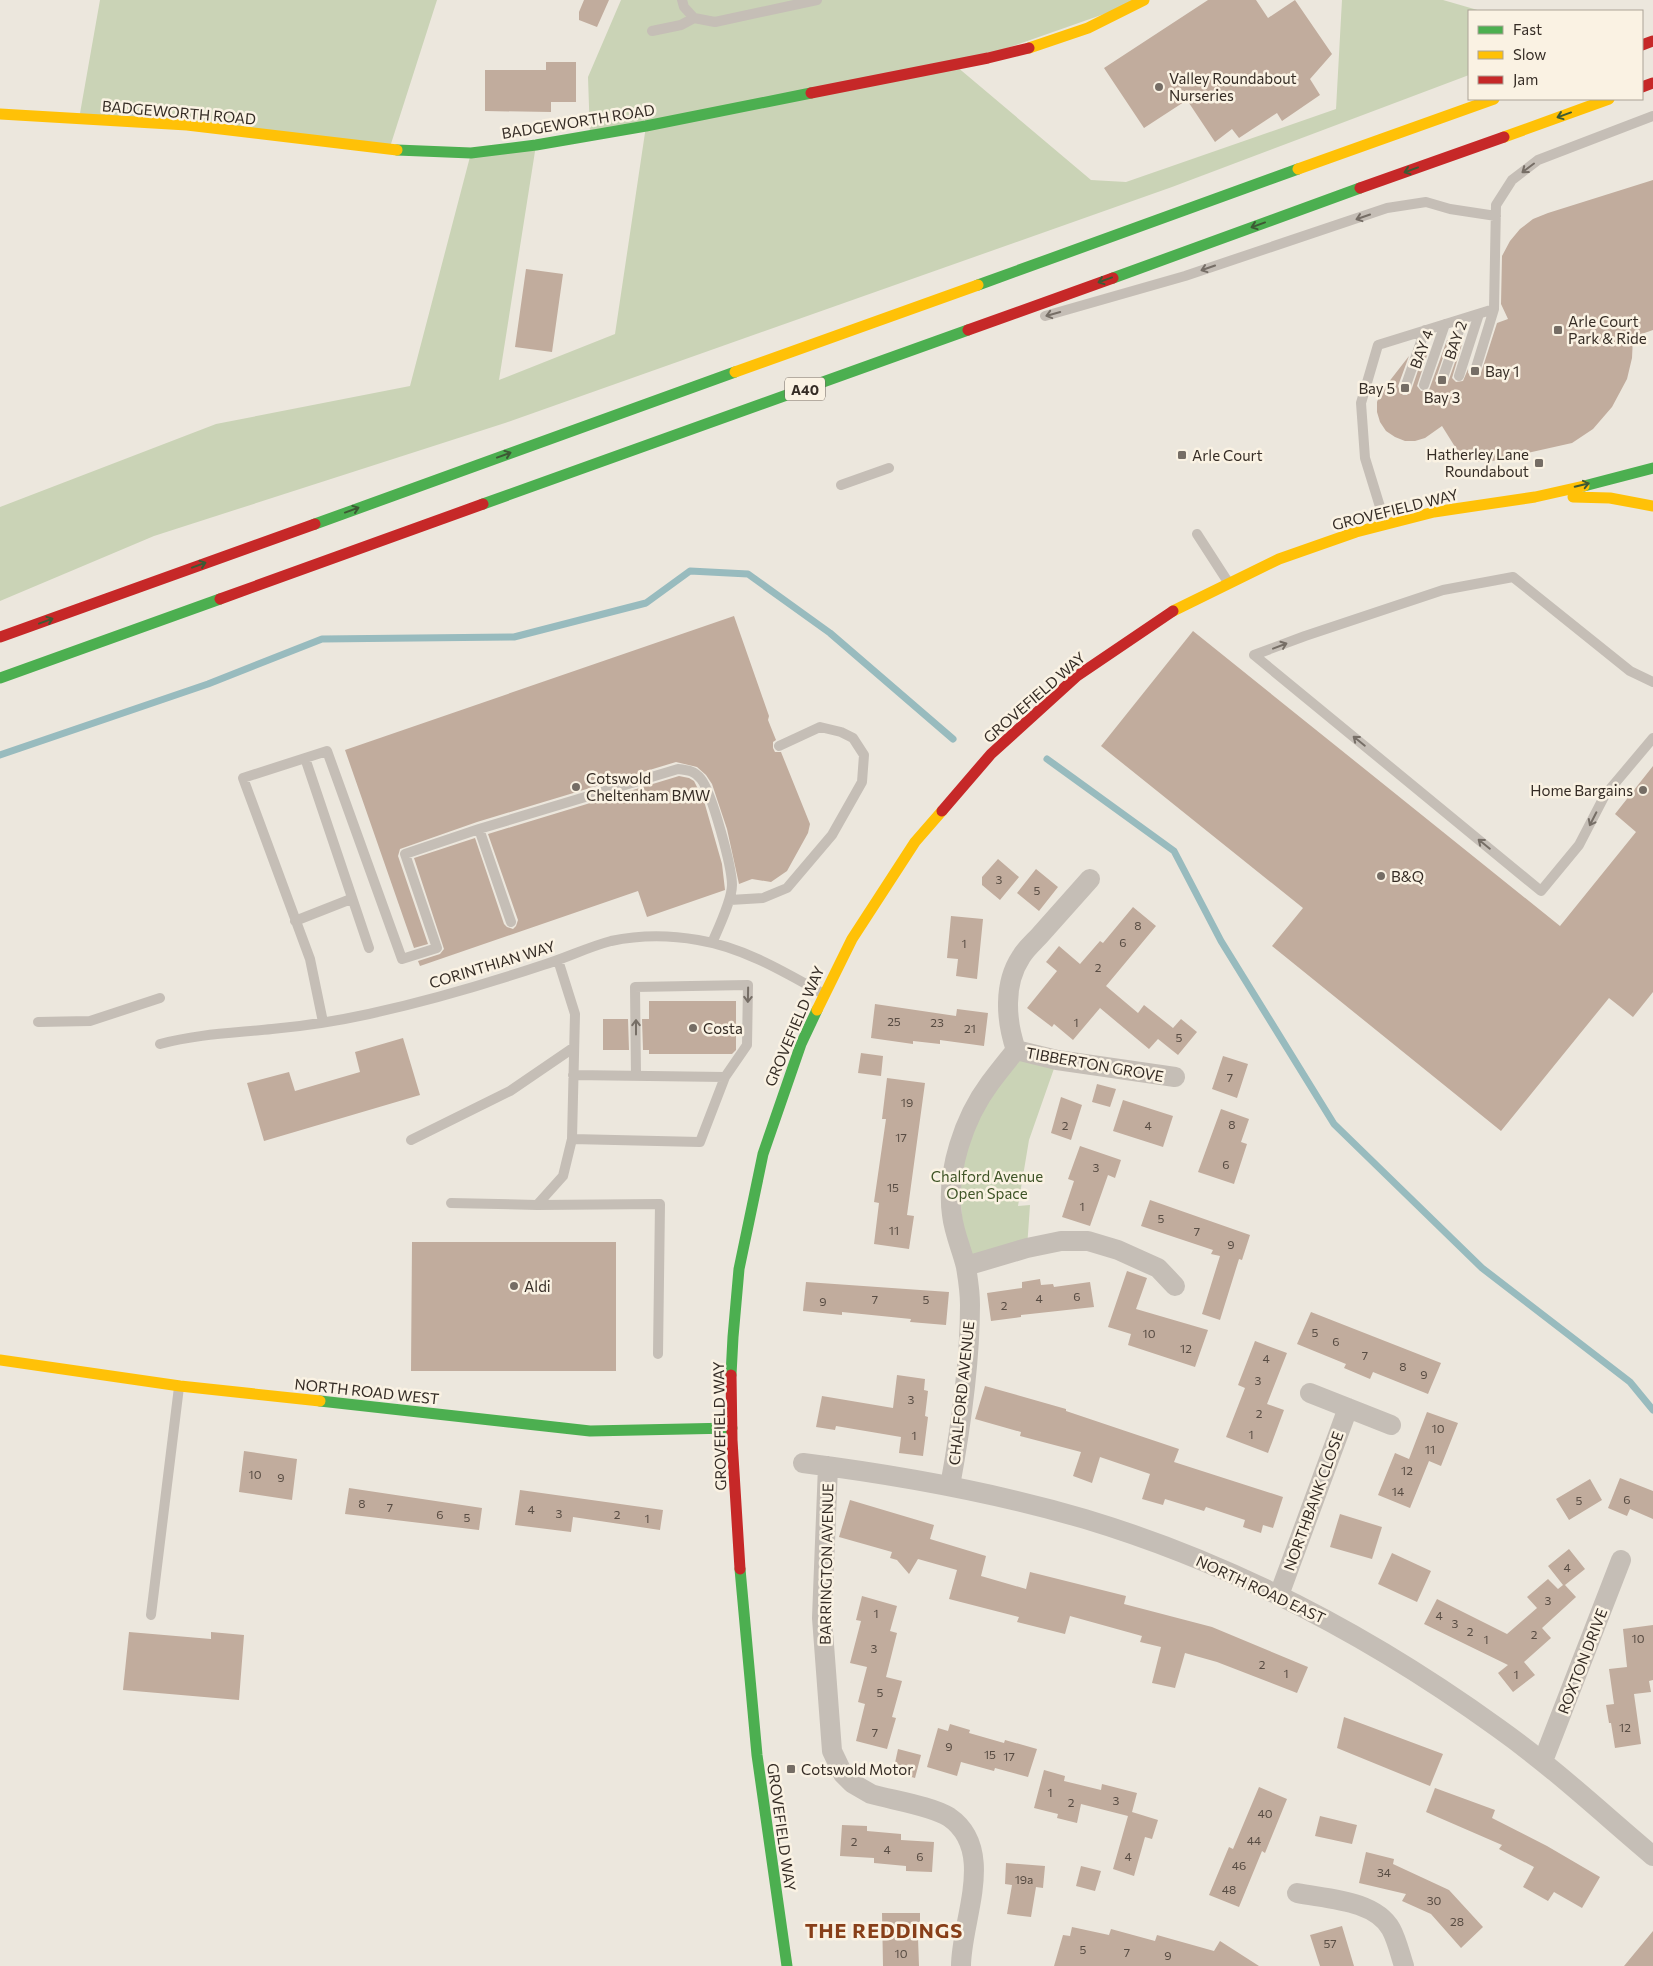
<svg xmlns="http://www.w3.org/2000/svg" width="1653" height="1966" font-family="Commissioner,sans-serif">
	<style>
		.green { fill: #cad3b6 }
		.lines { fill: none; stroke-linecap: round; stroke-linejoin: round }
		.stream { stroke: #98bbbe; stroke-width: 7 }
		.building { fill: #c1ac9d }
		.lane { stroke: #c5beb6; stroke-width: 10 }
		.street { stroke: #c5beb6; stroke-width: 20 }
		.fast { stroke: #4caf50; stroke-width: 11 }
		.slow { stroke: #ffc107; stroke-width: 11 }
		.jam { stroke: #c62828; stroke-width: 11 }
		.oneway { stroke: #3d5a34 }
		.oneway2 { stroke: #766e66 }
		.poi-dot { fill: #756d65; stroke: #faf2e3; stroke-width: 2 }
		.labels { text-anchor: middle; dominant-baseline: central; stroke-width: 5; stroke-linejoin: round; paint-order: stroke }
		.number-label { font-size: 12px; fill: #584c43 }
		.shield { fill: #faf2e3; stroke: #70675e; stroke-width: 1 }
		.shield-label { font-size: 14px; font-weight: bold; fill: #352c25 }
		.poi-label { font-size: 15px; fill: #352c25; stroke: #faf2e3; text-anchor: start }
		.street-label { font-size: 15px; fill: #352c25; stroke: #faf2e3 }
		.park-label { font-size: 15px; fill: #3f5427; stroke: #faf2e3 }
		.district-label { font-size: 20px; font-weight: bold; letter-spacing: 1px; fill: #883f19; stroke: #faf2e3 }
	</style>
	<rect width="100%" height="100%" fill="#ece7dd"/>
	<path class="green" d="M100,0H437L389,150L79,119Z
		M621,0H1144L956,66L1091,180L1126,182L1336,109L1342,0H1443L1481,11H1469V75L1172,187L505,423L154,536L0,601V507L216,424L410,386L471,153L536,145L499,380L615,334L646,126L590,136L588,77Z
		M1016,1050L1057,1060L1029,1140L1018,1206L1030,1205L1027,1248L966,1266L957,1156Z"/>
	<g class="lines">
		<path class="stream" d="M0,755L208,684L322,639L514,637L646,603L690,571L748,574L830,633L953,739
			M1047,759L1174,851L1221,941L1334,1124L1482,1268L1630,1382L1653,1410"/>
	</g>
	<path class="building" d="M584,0H609L597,27L579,20V12Z
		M1208,0H1256L1268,18L1295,0L1332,54L1310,79L1320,95L1282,121L1277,113L1239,138L1232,129L1215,142L1187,100L1144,128L1104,68Z
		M546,62H576V102H551V112L485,111V70H546Z
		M1653,180V330L1633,337L1632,358L1627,379L1612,407L1593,429L1572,443L1488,462H1477L1466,457L1457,450L1442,426L1425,438L1415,441H1405L1395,437L1386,431L1380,422L1377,412V402L1381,392L1409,356L1398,386L1400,392L1403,395H1407L1411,391L1426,347L1430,346L1417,386L1421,391L1429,390L1447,340H1449L1435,381L1439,386L1447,385L1465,334L1452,378L1456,382L1463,381L1468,369V373L1473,377L1480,376L1497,323L1508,319L1501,304L1502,256L1510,241L1520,229L1533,219L1548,213Z
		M526,269L563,274L552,352L515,347Z
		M734,616L769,716L768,720L776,740L773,742V748L775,752H781L810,824L808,833L787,871L771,882L752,879L739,884L727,829L712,784L706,775L697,767L676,762L477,822L400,849L398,856L428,944L414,948L345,750Z
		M1193,631L1560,926L1636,832L1615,814L1653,766V992L1633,1017L1609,998L1501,1131L1272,946L1303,908L1101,746Z
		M679,776L689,778L694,781L704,801L722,864L725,890L647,917L638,891L420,966L418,961L440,954L444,949L414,858L475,838L504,924L507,927L513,929L516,926L518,920L488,834Z
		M998,859L1019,877L1000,900L982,885V877Z
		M1036,869L1058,887L1039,911L1017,893Z
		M1133,907L1156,926L1106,986L1138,1013L1144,1005L1173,1028L1181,1019L1197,1032L1178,1055L1158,1039L1149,1049L1100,1008L1073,1040L1054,1024L1052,1027L1027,1008L1057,971L1046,962L1059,946L1080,964L1100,941L1103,943Z
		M951,916L983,919L977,979L956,976L958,959L947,958Z
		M649,1001H736V1050L732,1054H649V1050H643L642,1019H649Z
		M875,1004L956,1016L957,1009L988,1013L984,1046L940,1040V1044L913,1041V1044L871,1038Z
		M603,1019H628L629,1050H603Z
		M403,1038L420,1095L264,1141L247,1083L289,1072L295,1091L360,1072L355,1052Z
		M861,1053L883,1056L881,1076L858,1073Z
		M1223,1056L1248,1064L1237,1098L1212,1089Z
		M887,1078L925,1083L907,1215L914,1216L909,1249L874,1244L879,1203L874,1202L886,1119H882Z
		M1097,1084L1116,1089L1110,1107L1092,1102Z
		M1061,1097L1082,1105L1071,1140L1051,1133Z
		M1123,1100L1173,1116L1163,1147L1113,1131Z
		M1221,1109L1249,1119L1241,1142L1247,1144L1234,1184L1198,1172Z
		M1080,1146L1121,1160L1115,1178L1108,1175L1090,1226L1062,1217L1074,1181L1068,1179Z
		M1150,1200L1250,1235L1242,1260L1239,1259L1220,1320L1202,1314L1220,1256L1211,1254L1213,1250L1141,1226Z
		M412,1242H616V1371H411Z
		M1127,1271L1147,1278L1136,1309L1208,1330L1195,1367L1128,1345L1131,1334L1108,1327Z
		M1040,1279L1041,1285L1053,1284L1054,1287L1090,1282L1094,1307L1021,1315V1317L991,1321L987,1293L1022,1288V1282Z
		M806,1282L949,1292L946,1325L910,1322L911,1319L842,1312V1315L803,1311Z
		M1311,1312L1441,1363L1428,1394L1373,1372L1370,1379L1344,1368L1346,1364L1297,1344Z
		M1255,1341L1287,1353L1267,1404L1284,1410L1268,1453L1226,1437L1245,1388L1238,1385Z
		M897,1375L925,1379L924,1390L928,1391L925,1416L928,1417L923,1456L899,1453L901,1437L836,1426L835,1430L816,1427L822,1396L893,1408Z
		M985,1386L1066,1409V1411L1179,1449L1174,1462L1283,1497L1273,1528L1263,1525L1261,1533L1243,1527L1245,1520L1206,1507L1204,1511L1165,1499L1163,1505L1142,1499L1150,1474L1100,1457L1092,1483L1073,1476L1081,1452L1020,1436L1021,1432L975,1419Z
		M1427,1412L1458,1423L1441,1466L1429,1461L1410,1508L1378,1495L1395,1453L1409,1459Z
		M244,1451L297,1459L292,1500L239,1492Z
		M1620,1478L1653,1491V1519L1630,1509L1627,1516L1608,1508Z
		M1590,1479L1602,1500L1569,1520L1556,1499Z
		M349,1488L482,1508L479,1530L345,1514Z
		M520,1490L663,1510L660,1530L573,1517L571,1532L515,1525Z
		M850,1500L934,1525L930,1539L986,1556L981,1576L1026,1589L1030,1572L1126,1596L1124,1604L1212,1627L1308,1667L1297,1693L1217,1662L1185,1653L1175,1688L1152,1683L1161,1647L1140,1642L1142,1636L1070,1616L1065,1634L1017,1622L1019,1617L949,1599L957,1570L918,1559L909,1574L897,1560L890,1558L892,1552L839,1537Z
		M1340,1514L1382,1527L1372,1559L1330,1547Z
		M1569,1549L1585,1569L1565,1585L1576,1597L1542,1628L1551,1638L1524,1662L1535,1675L1513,1692L1498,1673L1508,1665L1424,1624L1437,1599L1507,1634L1537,1608L1527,1597L1548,1579L1558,1589L1563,1585L1548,1566Z
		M1392,1553L1431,1571L1417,1602L1378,1584Z
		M862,1596L897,1606L890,1631L897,1633L886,1677L902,1681L892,1717L896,1718L887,1749L856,1741L865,1704L858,1702L867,1667L850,1663L861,1621L856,1620Z
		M1653,1625V1680L1649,1681L1651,1692L1634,1694L1641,1744L1615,1748L1611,1723H1609L1606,1705L1614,1704L1609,1669L1627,1667L1623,1629Z
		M129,1632L211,1639V1632L244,1635L239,1700L123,1690Z
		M1344,1717L1443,1754L1430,1786L1337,1748Z
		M950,1724L970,1730L969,1733L1004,1743L1005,1740L1037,1749L1028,1777L995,1768L994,1771L961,1762L957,1776L927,1767L938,1728L948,1731Z
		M898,1749L921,1755L915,1778L893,1772Z
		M1044,1770L1065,1776L1064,1781L1101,1790L1102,1784L1137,1793L1132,1812L1158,1820L1152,1839L1145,1837L1134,1876L1113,1869L1128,1816L1081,1804L1077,1823L1057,1818L1058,1814L1034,1808Z
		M1259,1787L1287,1799L1265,1853L1262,1851L1239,1907L1209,1895L1229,1847L1233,1849Z
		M1435,1788L1495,1810L1492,1818L1547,1846L1600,1877L1582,1908L1554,1892L1548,1901L1523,1887L1534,1867L1499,1849L1502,1845L1426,1812Z
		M1320,1816L1357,1825L1352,1844L1315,1836Z
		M842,1825L867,1826V1831L901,1834V1840L934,1842L932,1872L906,1871V1866L874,1863V1858L840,1856Z
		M1366,1852L1394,1859L1393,1864L1449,1890L1483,1927L1461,1948L1431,1914L1402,1901L1406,1894L1359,1883Z
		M1006,1863L1045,1866L1043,1888L1036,1887L1031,1917L1007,1914L1012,1885L1005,1884Z
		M1081,1866L1101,1871L1095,1891L1076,1886Z
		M882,1913H920V1938H918L919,1966H883Z
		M1342,1926L1354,1966H1320L1310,1935Z
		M1072,1927L1109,1935L1111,1929L1155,1941L1157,1935L1214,1951L1220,1941L1259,1966H1054L1063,1935L1070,1936Z
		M1653,1931V1966H1624Z"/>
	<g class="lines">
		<path class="lane" d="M682,0L684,7L694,18L715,22L817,0
			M652,31L681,25L694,18
			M1045,316L1185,276L1387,208L1426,202L1450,209L1496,216
			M1475,371L1494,309L1496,205L1512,180L1538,160L1653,116
			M1459,376L1479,314
			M1442,380L1463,319
			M1424,385L1445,324
			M1405,388L1425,330
			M841,485L889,468
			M1385,523L1365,458L1361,403L1378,345L1494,309
			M1197,534L1228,582
			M1653,682L1630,671L1513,577L1443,590L1305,636L1254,655L1541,891L1579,845L1605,795L1653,738
			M305,758L369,948
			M479,829L511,922
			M730,900L763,898L787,888L832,835L862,782L864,755L853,738L841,732L820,727L779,746
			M295,921L351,899
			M558,960L575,1014L572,1139L563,1176L537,1205L660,1204L658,1354
			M38,1022L90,1021L160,998
			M323,1022L310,959L243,778L327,751L402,959L437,948L405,854L479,829L678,769C688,770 695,771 701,779C712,793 732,867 732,885C732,900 718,929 712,943
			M160,1044C197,1034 234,1033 272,1029C304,1026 337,1021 369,1014C428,1001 486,984 543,965C566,958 588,947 611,941C639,935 670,935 698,940C742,947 783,971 822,993
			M573,1075L725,1077
			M572,1139L700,1142L725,1077L747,1045L748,985L635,987L636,1076
			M411,1140L510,1091L573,1048
			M451,1203L537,1205
			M151,1615L179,1387"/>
		<path class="street" d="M1016,1050C1006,1021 1003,984 1021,957C1026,948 1035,941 1041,934C1058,915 1074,897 1090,879
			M1016,1050L1057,1060L1175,1077
			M966,1266L1027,1248L1061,1241H1088L1118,1250L1158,1268L1175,1286
			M1310,1393L1391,1425
			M803,1463C898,1475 993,1492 1085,1519C1234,1564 1372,1637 1498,1728C1553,1767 1602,1813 1653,1856
			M828,1466L822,1618L832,1751L843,1774L852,1783L871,1794C892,1800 932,1806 949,1817C997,1850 961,1920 961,1966
			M950,1486C961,1426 970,1365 970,1305C970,1292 968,1279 966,1267C962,1250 954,1233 952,1215C946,1171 964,1118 990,1083C998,1072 1007,1061 1016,1050
			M1279,1595L1348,1408
			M1543,1761L1621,1560
			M1297,1893C1327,1899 1375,1900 1391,1929C1397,1940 1400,1954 1404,1966"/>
		<path class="fast" d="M397,150L471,153L536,145L646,126L811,93
			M1113,278L1360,188
			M978,285L1298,169
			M1584,486L1653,468
			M483,504L968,330
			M315,524L735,372
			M0,678L220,599
			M731,1375L733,1337L739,1269L763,1154L801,1044L817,1010
			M320,1401L590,1431L732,1428
			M740,1569L757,1755L787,1966"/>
		<path class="slow" d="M1029,48L1088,28L1144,0
			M0,114L187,125L397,150
			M1504,137L1609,99
			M1298,169L1494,99
			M735,372L978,285
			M1573,497L1610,498L1653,506
			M1173,611L1279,559L1356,532L1434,512L1535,497L1584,486
			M817,1010L852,939L915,842L942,811
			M0,1360L180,1386L320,1401"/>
		<path class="jam" d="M1642,45L1653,41
			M1642,87L1653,83
			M811,93L988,58L1029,48
			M1360,188L1504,137
			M968,330L1113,278
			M220,599L483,504
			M0,637L315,524
			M942,811L991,754L1077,676L1173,611
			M731,1375L732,1440L740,1569"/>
	</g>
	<defs><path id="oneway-shaft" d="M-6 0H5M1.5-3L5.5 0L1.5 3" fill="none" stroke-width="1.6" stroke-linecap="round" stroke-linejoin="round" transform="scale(1.25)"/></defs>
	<g class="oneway">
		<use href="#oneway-shaft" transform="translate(1564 115) rotate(160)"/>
		<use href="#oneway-shaft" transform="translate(1411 170) rotate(160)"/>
		<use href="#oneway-shaft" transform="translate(1258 225) rotate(160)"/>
		<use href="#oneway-shaft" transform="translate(1105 280) rotate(160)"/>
		<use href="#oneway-shaft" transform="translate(504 455) rotate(-20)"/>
		<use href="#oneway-shaft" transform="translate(1582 485) rotate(-14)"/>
		<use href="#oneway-shaft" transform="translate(352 510) rotate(-20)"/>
		<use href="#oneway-shaft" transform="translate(199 565) rotate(-20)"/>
		<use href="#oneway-shaft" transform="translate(46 621) rotate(-20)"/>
	</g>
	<g class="oneway2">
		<use href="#oneway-shaft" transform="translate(1528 168) rotate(143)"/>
		<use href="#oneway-shaft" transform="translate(1363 217) rotate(161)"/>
		<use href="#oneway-shaft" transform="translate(1208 268) rotate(161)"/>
		<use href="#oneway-shaft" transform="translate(1053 314) rotate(164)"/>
		<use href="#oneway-shaft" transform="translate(1280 646) rotate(-21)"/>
		<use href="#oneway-shaft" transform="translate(1359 741) rotate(-141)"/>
		<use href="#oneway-shaft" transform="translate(1593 819) rotate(117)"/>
		<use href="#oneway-shaft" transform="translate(1484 844) rotate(-141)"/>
		<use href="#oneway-shaft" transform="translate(748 995) rotate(91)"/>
		<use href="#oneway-shaft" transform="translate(636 1027) rotate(-90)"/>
	</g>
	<g class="poi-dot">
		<circle cx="1159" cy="87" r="5"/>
		<rect x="1553" y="325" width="10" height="10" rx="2.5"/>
		<rect x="1470" y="366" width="10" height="10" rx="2.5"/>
		<rect x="1437" y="375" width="10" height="10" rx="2.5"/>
		<rect x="1400" y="383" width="10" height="10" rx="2.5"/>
		<rect x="1177" y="450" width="10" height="10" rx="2.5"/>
		<rect x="1534" y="458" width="10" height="10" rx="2.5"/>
		<circle cx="576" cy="787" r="5"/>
		<circle cx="1643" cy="790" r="5"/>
		<circle cx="1381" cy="876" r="5"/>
		<circle cx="693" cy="1028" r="5"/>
		<circle cx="514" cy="1286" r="5"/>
		<rect x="786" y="1764" width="10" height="10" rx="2.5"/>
	</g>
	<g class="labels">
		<g class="number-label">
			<text x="999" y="879">3</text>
			<text x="1037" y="890">5</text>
			<text x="1138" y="925">8</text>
			<text x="1123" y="942">6</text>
			<text x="964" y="943">1</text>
			<text x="1098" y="967">2</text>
			<text x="894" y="1021">25</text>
			<text x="937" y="1022">23</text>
			<text x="1076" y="1022">1</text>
			<text x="970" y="1028">21</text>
			<text x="1179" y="1037">5</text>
			<text x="1230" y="1077">7</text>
			<text x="907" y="1102">19</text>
			<text x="1232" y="1124">8</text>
			<text x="1065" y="1125">2</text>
			<text x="1148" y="1125">4</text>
			<text x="901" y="1137">17</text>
			<text x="1226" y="1164">6</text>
			<text x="1096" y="1167">3</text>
			<text x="893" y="1187">15</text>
			<text x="1082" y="1206">1</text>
			<text x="1161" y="1218">5</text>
			<text x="894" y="1230">11</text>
			<text x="1197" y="1231">7</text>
			<text x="1231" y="1244">9</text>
			<text x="1077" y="1296">6</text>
			<text x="1039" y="1298">4</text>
			<text x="875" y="1299">7</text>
			<text x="926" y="1299">5</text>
			<text x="823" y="1301">9</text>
			<text x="1004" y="1305">2</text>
			<text x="1315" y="1332">5</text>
			<text x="1149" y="1333">10</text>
			<text x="1336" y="1341">6</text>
			<text x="1186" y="1348">12</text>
			<text x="1365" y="1355">7</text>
			<text x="1266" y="1358">4</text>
			<text x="1403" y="1366">8</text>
			<text x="1424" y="1374">9</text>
			<text x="1258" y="1380">3</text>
			<text x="911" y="1399">3</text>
			<text x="1259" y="1413">2</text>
			<text x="1438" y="1428">10</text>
			<text x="1251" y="1434">1</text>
			<text x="914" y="1435">1</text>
			<text x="1430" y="1449">11</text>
			<text x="1407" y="1470">12</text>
			<text x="255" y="1474">10</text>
			<text x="281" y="1477">9</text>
			<text x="1398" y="1491">14</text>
			<text x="1627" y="1499">6</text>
			<text x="1579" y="1500">5</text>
			<text x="362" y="1503">8</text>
			<text x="390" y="1507">7</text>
			<text x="531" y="1509">4</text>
			<text x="559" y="1513">3</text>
			<text x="440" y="1514">6</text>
			<text x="617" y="1514">2</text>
			<text x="467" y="1517">5</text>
			<text x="647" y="1518">1</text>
			<text x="1567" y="1567">4</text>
			<text x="1548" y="1600">3</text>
			<text x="876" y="1613">1</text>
			<text x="1439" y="1615">4</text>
			<text x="1455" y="1623">3</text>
			<text x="1470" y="1631">2</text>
			<text x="1534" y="1634">2</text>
			<text x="1638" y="1638">10</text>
			<text x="1486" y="1639">1</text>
			<text x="874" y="1648">3</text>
			<text x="1262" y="1664">2</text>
			<text x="1286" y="1673">1</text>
			<text x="1516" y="1674">1</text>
			<text x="880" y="1692">5</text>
			<text x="1625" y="1727">12</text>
			<text x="875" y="1732">7</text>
			<text x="949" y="1746">9</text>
			<text x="990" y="1754">15</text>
			<text x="1009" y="1756">17</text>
			<text x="1050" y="1792">1</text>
			<text x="1116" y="1800">3</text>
			<text x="1071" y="1802">2</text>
			<text x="1265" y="1813">40</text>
			<text x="1254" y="1840">44</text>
			<text x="854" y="1841">2</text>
			<text x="887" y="1849">4</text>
			<text x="920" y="1856">6</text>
			<text x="1128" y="1856">4</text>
			<text x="1239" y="1865">46</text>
			<text x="1384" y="1872">34</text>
			<text x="1024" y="1879">19a</text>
			<text x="1229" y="1889">48</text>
			<text x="1434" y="1900">30</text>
			<text x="1457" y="1921">28</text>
			<text x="1330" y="1943">57</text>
			<text x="1083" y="1949">5</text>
			<text x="1127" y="1952">7</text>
			<text x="901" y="1953">10</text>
			<text x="1168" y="1955">9</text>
		</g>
		<rect class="shield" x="785" y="377.5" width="40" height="23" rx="4"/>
		<g class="shield-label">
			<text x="805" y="389">A40</text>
		</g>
		<g class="poi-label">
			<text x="1169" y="78">Valley Roundabout<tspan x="1169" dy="17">Nurseries</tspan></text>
			<text x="1568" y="321">Arle Court<tspan x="1568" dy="17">Park &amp; Ride</tspan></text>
			<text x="1485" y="371">Bay 1</text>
			<text x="1395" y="388" text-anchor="end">Bay 5</text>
			<text x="1442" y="397" text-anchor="middle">Bay 3</text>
			<text x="1529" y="454" text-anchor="end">Hatherley Lane<tspan x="1529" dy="17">Roundabout</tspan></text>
			<text x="1192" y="455">Arle Court</text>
			<text x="586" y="778">Cotswold<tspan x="586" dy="17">Cheltenham BMW</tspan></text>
			<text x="1633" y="790" text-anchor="end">Home Bargains</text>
			<text x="1391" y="876">B&amp;Q</text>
			<text x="703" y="1028">Costa</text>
			<text x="524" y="1286">Aldi</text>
			<text x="801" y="1769">Cotswold Motor</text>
		</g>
		<g class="street-label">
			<text transform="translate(179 112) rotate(5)">BADGEWORTH ROAD</text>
			<text transform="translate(578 121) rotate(-9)">BADGEWORTH ROAD</text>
			<text transform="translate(1455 340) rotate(-71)">BAY 2</text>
			<text transform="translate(1421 349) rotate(-70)">BAY 4</text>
			<text transform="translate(1395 509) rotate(-14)">GROVEFIELD WAY</text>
			<text transform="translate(1034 697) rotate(-41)">GROVEFIELD WAY</text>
			<text transform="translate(492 964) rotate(-17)">CORINTHIAN WAY</text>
			<text transform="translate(794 1026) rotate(-67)">GROVEFIELD WAY</text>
			<text transform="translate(1095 1064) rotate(10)">TIBBERTON GROVE</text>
			<text transform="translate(367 1391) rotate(6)">NORTH ROAD WEST</text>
			<text transform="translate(961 1393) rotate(-84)">CHALFORD AVENUE</text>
			<text transform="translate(719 1426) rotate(-91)">GROVEFIELD WAY</text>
			<text transform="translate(1313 1501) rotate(-70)">NORTHBANK CLOSE</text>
			<text transform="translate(826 1564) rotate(-89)">BARRINGTON AVENUE</text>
			<text transform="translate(1261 1589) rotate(25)">NORTH ROAD EAST</text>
			<text transform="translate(1582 1661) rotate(-69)">ROXTON DRIVE</text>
			<text transform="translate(782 1827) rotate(82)">GROVEFIELD WAY</text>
		</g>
		<g class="park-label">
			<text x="987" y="1176">Chalford Avenue<tspan x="987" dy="17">Open Space</tspan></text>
		</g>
		<g class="district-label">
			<text x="884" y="1930">THE REDDINGS</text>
		</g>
	</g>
	<rect x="1468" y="10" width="175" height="90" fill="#faf2e3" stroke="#aba397"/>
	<rect x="1478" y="26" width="25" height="8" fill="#4caf50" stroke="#aba397"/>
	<text x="1513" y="35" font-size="15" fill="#352c25">Fast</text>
	<rect x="1478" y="51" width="25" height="8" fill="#ffc107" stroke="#aba397"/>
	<text x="1513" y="60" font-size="15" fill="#352c25">Slow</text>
	<rect x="1478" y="76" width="25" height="8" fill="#c62828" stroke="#aba397"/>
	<text x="1513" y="85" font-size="15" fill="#352c25">Jam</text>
</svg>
